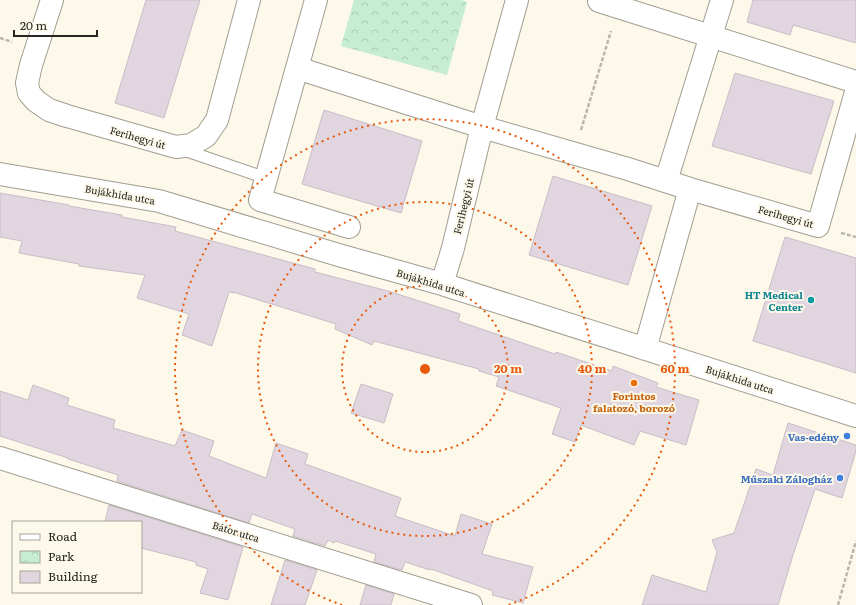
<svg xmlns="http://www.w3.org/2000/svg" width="856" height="605" font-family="Literata,serif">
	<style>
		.park { fill: url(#park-crowns) }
		.building { fill: #e1d6e0; stroke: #c8bdc7 }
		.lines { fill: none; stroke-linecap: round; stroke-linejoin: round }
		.service-casing { stroke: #a19d90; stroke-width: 13 }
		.minor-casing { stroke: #a19d90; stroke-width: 24 }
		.path { stroke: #b9b6ab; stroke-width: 2.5; stroke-dasharray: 4 2; stroke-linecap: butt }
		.service { stroke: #fff; stroke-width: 11 }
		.minor { stroke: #fff; stroke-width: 22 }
		.ring { fill: none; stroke: #e8590c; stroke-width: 2; stroke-dasharray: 2 4 }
		.culture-dot { fill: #0f9aa8; stroke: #fcf8ea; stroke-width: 1.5 }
		.food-dot { fill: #e8710a; stroke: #fcf8ea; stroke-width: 1.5 }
		.shop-dot { fill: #3f7fe0; stroke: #fcf8ea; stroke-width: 1.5 }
		.labels { text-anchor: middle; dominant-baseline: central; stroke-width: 4; stroke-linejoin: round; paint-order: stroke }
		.street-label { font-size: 10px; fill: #262520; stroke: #fcf8ea }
		.culture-label { font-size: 10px; font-weight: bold; fill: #0d838f; stroke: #fcf8ea; text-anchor: end }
		.food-label { font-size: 10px; font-weight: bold; fill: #c56008; stroke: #fcf8ea }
		.shop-label { font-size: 10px; font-weight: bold; fill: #366cbe; stroke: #fcf8ea; text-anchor: end }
		.centre { fill: #e8590c; stroke: #fcf8ea; stroke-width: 2 }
		.ring-label { font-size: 12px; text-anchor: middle; font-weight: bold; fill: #e8590c; stroke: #fcf8ea; stroke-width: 4; stroke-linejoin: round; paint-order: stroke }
	</style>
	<defs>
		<pattern id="park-crowns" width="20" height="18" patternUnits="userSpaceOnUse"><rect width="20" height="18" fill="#c6edd0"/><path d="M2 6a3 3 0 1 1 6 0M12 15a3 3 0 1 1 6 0" fill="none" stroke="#aacbb2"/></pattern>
	</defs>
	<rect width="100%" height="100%" fill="#fcf8ea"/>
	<path class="park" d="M354,0H461L467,2L447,75L341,46Z"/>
	<path class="building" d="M146,0H200L164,118L115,103Z
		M753,0H856V43L793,25L790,35L747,22Z
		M735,73L834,101L811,174L712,146Z
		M324,110L422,141L401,213L302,184Z
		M553,176L652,206L628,285L529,255Z
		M0,193L69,205V206L122,215V217L176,227L175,231L315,269V272L388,291L460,314L458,321L555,354L556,352L612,371L613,366L658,383L656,387L699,400L686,445L640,431L634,445L581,425L575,442L552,434L561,408L496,386L499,377L479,371V369L374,341L372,345L335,329L336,324L233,292V293L229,292L212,346L182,335L189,314L137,298L145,275L79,266V264L19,253L22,241L0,237Z
		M785,237L856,258V373L753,341Z
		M361,384L393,394L384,423L351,413Z
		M33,385L69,398L67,405L115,420L113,428L175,446L182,430L214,441L209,456L266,478L276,443L308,454L305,464L401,498L395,516L455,536L461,514L492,524L482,554L533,567L523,603L492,595L493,591L431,569L430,570L405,562L402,570L374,562L376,554L335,541L334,543L328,540L325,546L293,536L295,529L252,514L249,523L117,481L118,475L68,459V458L0,436V391L28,400Z
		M788,423L856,445V451L842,498L815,489L793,555L778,605H642L652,575L706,592L717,552L712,540L734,533L756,469L773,475Z
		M109,505L243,547L228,600L200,593L208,569L196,565V562L141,548V522H105Z
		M285,560L317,570L305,605H271Z
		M366,585L394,594L391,605H360Z"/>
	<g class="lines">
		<defs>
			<path id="service" d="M184,150L266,178"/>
			<path id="minor" d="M52,0L31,65L27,83L29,93L36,101L49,110L67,116L176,147L191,145L206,136L217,120L249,0
				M316,0L260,200L349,227
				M599,1L856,82
				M297,68L482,127L628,169L690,189L818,226L856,92
				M0,174L159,201L342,256L442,284L856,416
				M666,181L722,0
				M442,284L453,248L482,127L517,0
				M645,349L690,189
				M0,458L471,605"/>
		</defs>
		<use href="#service" class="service-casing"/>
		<use href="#minor" class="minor-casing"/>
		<path class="path" d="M0,38L12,42
			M581,130L611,31
			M841,233L856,237
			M838,605L856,541"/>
		<use href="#service" class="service"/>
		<use href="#minor" class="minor"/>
	</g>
	<g class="ring">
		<circle cx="425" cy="369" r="83"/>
		<circle cx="425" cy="369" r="167"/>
		<path d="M342 605A250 250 0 1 1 508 605"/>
	</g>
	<circle class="culture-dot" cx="811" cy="300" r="4"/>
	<circle class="food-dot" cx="634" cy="383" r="4"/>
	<g class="shop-dot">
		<circle cx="847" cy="436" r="4"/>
		<circle cx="840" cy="478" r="4"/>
	</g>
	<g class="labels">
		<g class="street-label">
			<text transform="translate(138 137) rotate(16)">Ferihegyi út</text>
			<text transform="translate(120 194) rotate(10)">Bujákhida utca</text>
			<text transform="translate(463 206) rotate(-76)">Ferihegyi út</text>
			<text transform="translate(786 216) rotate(16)">Ferihegyi út</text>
			<text transform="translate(431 282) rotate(17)">Bujákhida utca</text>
			<text transform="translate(740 379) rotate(18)">Bujákhida utca</text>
			<text transform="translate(236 531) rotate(17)">Bátor utca</text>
		</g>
		<g class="culture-label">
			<text x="803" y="294">HT Medical<tspan x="803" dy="12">Center</tspan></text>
		</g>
		<g class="food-label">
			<text x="634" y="395">Forintos<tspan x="634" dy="12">falatozó, borozó</tspan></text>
		</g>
		<g class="shop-label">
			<text x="839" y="436">Vas-edény</text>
			<text x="832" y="478">Műszaki Zálogház</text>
		</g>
	</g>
	<circle cx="425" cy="369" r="6" class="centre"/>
	<g class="ring-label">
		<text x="508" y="373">20 m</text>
		<text x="592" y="373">40 m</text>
		<text x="675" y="373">60 m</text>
	</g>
	<rect x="12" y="521" width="130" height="72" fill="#fcf8ea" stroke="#a6a499"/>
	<rect x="20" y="534" width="20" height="6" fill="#ffffff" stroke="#a6a499"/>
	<text x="48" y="541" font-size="12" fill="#262520">Road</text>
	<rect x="20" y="551" width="20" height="12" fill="url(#park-crowns)" stroke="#a6a499"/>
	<text x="48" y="561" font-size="12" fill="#262520">Park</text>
	<rect x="20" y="571" width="20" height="12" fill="#e1d6e0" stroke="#a6a499"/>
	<text x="48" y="581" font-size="12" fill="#262520">Building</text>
	<path d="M14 30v6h83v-6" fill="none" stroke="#262520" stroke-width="2"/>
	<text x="20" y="30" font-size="12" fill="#262520" stroke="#fcf8ea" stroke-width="3" paint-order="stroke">20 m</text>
</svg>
